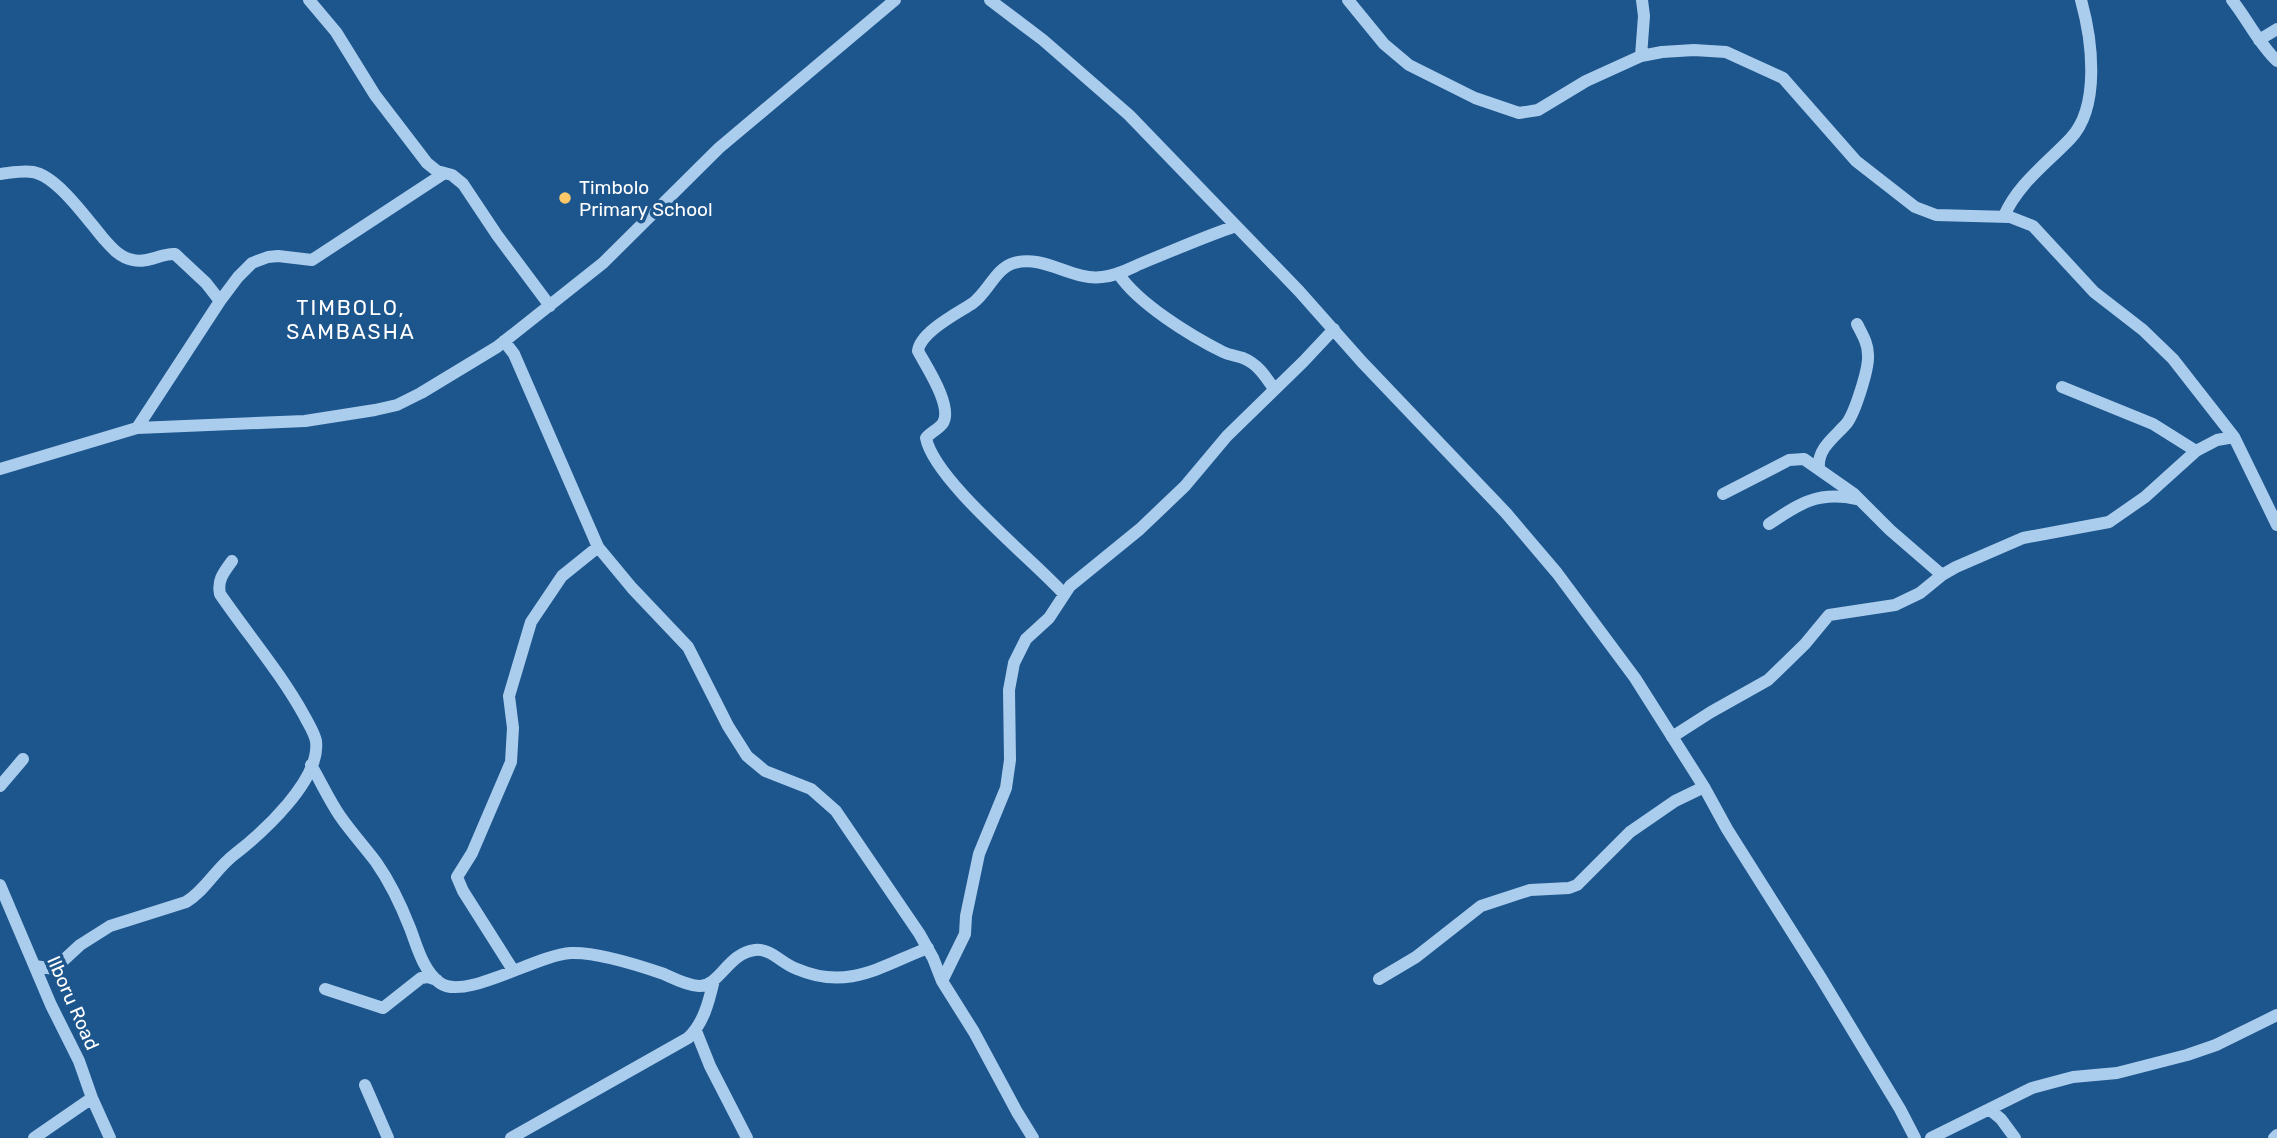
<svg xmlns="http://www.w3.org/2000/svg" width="2277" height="1138" font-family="Rubik,sans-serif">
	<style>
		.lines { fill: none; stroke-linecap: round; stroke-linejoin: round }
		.minor { stroke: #aacded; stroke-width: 12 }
		.poi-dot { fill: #fdc868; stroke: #1d558d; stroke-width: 2.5 }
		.labels { text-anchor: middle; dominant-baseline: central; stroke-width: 7; stroke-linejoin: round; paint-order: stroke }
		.poi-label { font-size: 19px; fill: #fff; stroke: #1d558d; text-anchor: start }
		.street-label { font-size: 19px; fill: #fff; stroke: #1d558d }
		.neighbourhood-label { font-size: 21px; letter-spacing: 2px; fill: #fff; stroke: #1d558d }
	</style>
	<rect width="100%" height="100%" fill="#1d558d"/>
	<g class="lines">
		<path class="minor" d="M309,0L336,32L375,95L427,163L437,171L452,175L463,184L497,235L550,306
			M990,0L1043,40L1129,115L1299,291L1362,362L1506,513L1557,573L1635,678L1704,787L1727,829L1821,978L1900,1109L1915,1138
			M1348,0L1384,44L1409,65L1475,98L1519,113L1538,110L1586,81L1641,56L1662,52L1694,50L1726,52L1783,78L1856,161L1915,207L1936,215L2010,217L2033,226L2094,292L2143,330L2173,359L2234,437L2277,525
			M2232,0C2248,20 2258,43 2277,61
			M2259,40L2277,29
			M1641,56L1644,16L1642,0
			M0,174C10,173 22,170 33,172C57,176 87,219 103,238C111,247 120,258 133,260C147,264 161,253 175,254L206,283L220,301
			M2004,216C2018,184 2046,164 2070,139C2101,107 2092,39 2081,0
			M1118,273C1137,303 1191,336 1223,352C1229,355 1237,356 1243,358C1258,364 1266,377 1274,389
			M504,341L514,354L598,547L632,588L688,647L728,726L747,756L765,771L811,789L836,811L919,933L933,958L942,981L974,1032L1017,1112L1033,1138
			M2062,387L2153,424L2196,451
			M137,428L220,301L238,277L252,263L268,257L278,256L312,260L443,174
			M1819,468C1817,448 1836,436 1847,423C1855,412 1869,369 1868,355C1868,343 1862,334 1857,324
			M0,469L137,428L305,421L375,410L397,405L421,393L497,347L603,263L719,148L895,0
			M1723,494L1789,460L1804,459L1854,494L1890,530L1942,575
			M1769,524C1800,503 1818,491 1857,499
			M1063,593C1032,559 934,480 926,438C931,432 939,429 943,423C953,406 926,366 918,351C920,332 958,313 973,303C988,292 996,268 1014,263C1044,254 1072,281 1102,277C1118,276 1132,267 1147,261C1177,249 1206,236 1236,226
			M1672,737L1711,712L1768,680L1805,644L1829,615L1895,605L1920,593L1942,575L1956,567L2023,538L2109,522L2145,497L2196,451L2217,440L2234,437
			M311,765C321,782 329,800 340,816C351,832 364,846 376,862C390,882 401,905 410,928C417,946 423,971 440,983C465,1001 536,955 571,953C598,952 638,965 664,974C675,979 686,985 699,986C719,987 728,953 755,950C771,948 782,964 797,969C848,991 881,966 928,948
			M0,786L23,759
			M0,885L51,1005L79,1061L92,1098L110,1138
			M35,966L54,969L80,945L110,926L186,902C206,890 216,868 235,854C262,833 321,780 316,741C314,732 309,725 305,717C281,673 248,635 220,594C217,580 224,572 232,561
			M513,970L463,891L457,877L472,853L511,762L513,728L509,696L531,622L562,576L598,547
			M1379,979L1416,957L1481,906L1530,890L1569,888L1577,885L1630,832L1675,801L1704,787
			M942,981L965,934L966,916L979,854L1006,788L1010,760L1009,690L1014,663L1026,639L1049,618L1070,586L1140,529L1185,486L1227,436L1303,362L1334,329
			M325,989L383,1008L421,978L428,977L437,980
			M696,1031L710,1066L747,1138
			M365,1085L388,1138
			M1989,1109L2001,1119L2015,1138
			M34,1138L92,1098
			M511,1138L688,1038C704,1023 709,1001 714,980
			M1931,1138L2032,1088L2073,1077L2117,1073L2187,1055L2216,1045L2277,1015
			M2274,1138L2277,1135"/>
	</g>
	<circle class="poi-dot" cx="565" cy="198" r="7"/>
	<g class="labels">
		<g class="poi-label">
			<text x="579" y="187">Timbolo<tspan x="579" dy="22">Primary School</tspan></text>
		</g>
		<g class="street-label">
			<text transform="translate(73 1003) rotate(66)">Ilboru Road</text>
		</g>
		<g class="neighbourhood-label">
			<text x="351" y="307">TIMBOLO,<tspan x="351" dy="24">SAMBASHA</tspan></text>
		</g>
	</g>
</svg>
